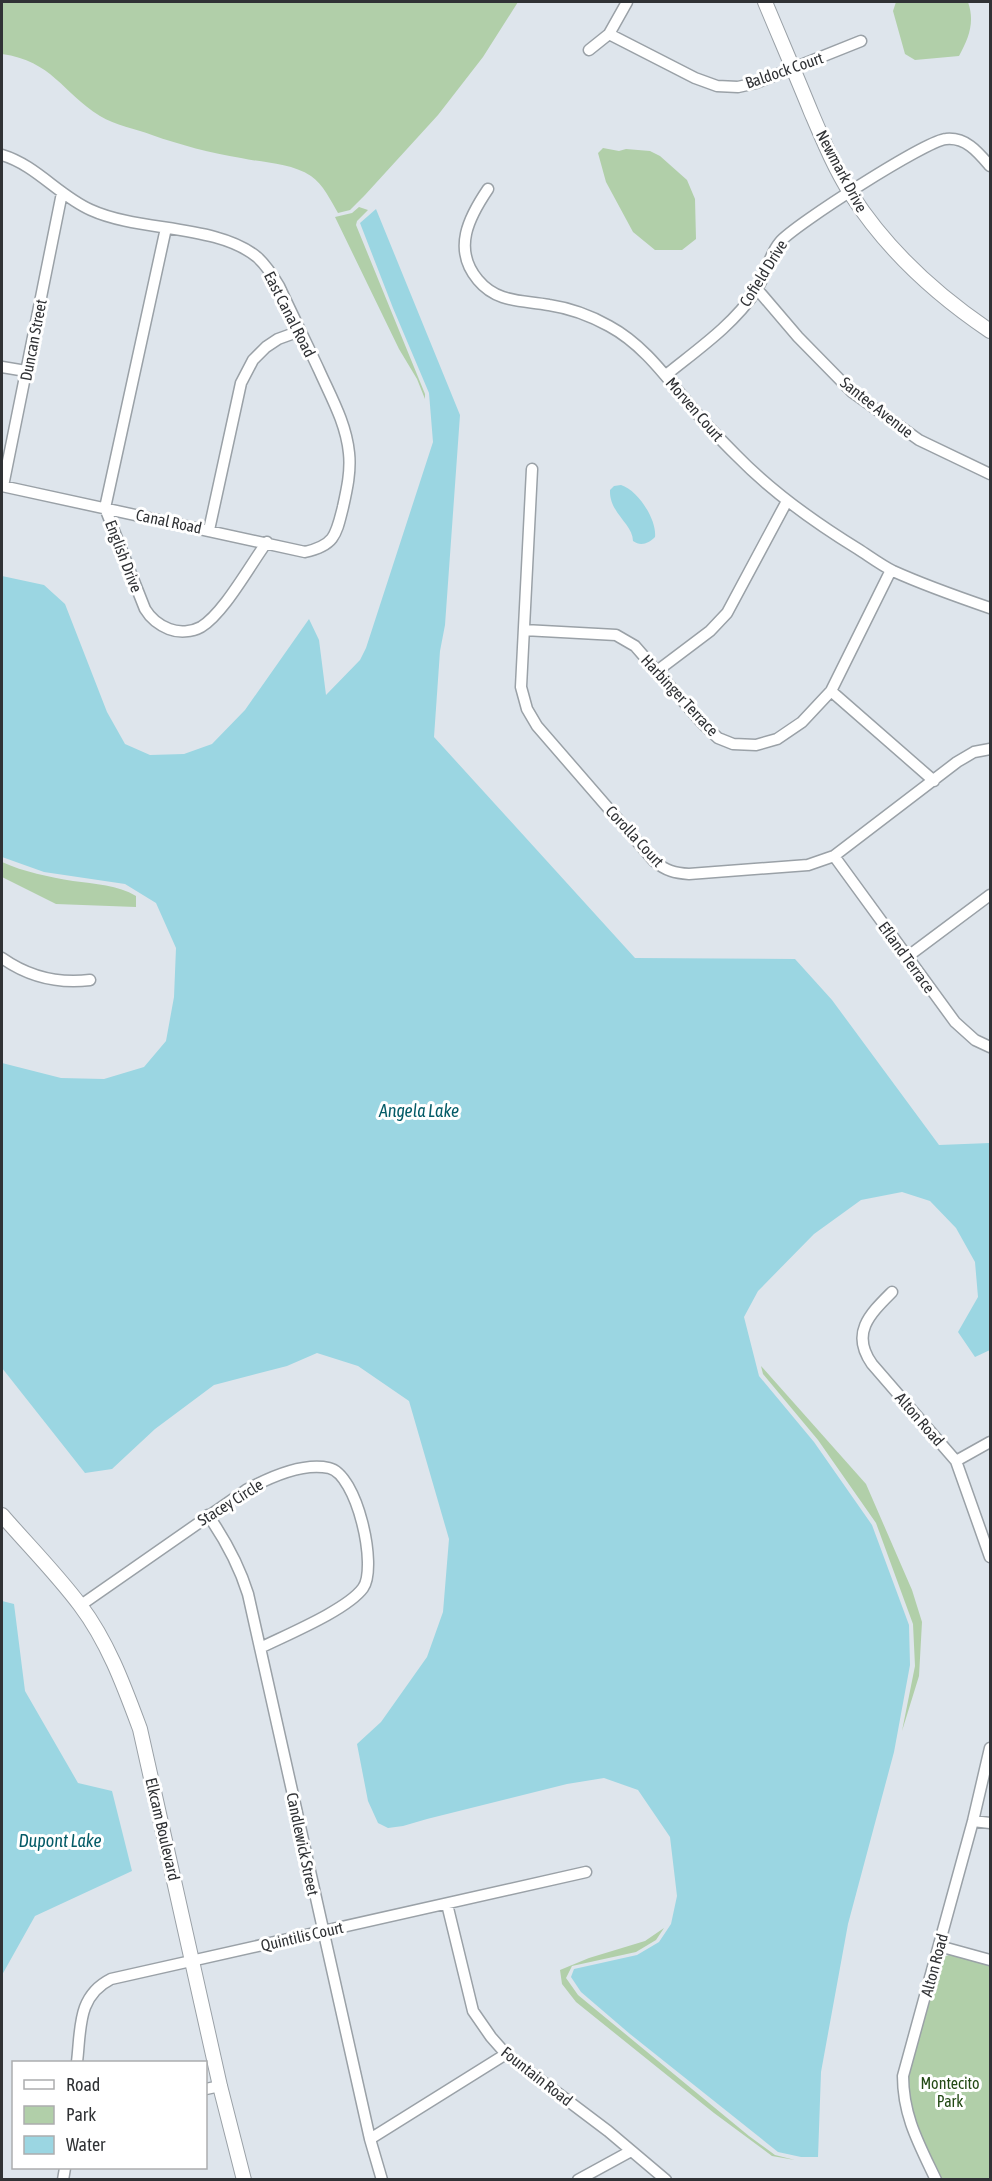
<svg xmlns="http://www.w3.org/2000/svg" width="992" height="2181" font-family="'Asap Condensed',sans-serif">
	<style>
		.green { fill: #b1cfa9 }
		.water { fill: #9bd6e2 }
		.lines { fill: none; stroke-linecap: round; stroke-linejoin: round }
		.street-casing { stroke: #9aa1a7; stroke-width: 13 }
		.secondary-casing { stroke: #9aa1a7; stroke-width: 16 }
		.street { stroke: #fff; stroke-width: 10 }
		.secondary { stroke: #fff; stroke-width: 14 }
		.labels { text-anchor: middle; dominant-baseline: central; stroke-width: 6; stroke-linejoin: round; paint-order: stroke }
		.street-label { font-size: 16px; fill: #303235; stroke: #fff }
		.park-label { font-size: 16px; fill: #224914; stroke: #fff }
		.water-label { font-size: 18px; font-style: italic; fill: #045b67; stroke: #fff }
	</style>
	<rect width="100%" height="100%" fill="#dee5ec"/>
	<path class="green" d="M2,2H518L483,57L438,115L365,195L350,210L338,213C331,201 323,184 311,176C291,163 264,163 241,158C211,153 180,145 152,135C136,129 115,125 100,116C62,92 52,61 2,54Z
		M896,2H968C975,22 969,38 959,56L915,60L905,54L893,11Z
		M603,148L619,151L626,149L650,151L660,156L687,180L695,199L696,239L682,250H655L633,232L606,182L598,153Z
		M359,207L368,210L357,221L356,225L425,394V399L417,379L399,349L335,217L352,213Z
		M2,862C24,872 49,877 73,881C95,884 118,885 136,896V907L56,904L2,877Z
		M761,1366L866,1484L912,1590L922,1622L919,1676L902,1731L915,1666L913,1624L876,1523L818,1440L763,1374Z
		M664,1928L656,1940L636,1952L572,1966L566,1978L578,1995L749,2136L775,2155L795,2160L772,2156L714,2113L576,2002L562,1984L560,1970L589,1958L645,1941Z
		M951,1954L990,1964V2179H942C928,2148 902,2109 909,2074L938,1965L942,1958Z"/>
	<path class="water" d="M376,209L460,415L445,625L440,651L434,737L635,958L795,959L832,1000L939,1145L990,1143V1350L975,1357L958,1332L978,1297L975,1262L956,1228L930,1201L902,1192L861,1200L814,1234L758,1291L744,1317L759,1376L814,1442L872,1525L909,1625L910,1665L894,1752L848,1924L821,2072L818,2157H801L778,2152L630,2034L581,1992L571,1977L574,1969L637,1955L659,1942L671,1924L677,1896L670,1837L638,1790L604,1778L567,1784L427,1819L403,1826L388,1828L378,1823L368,1801L357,1744L381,1722L427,1657L443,1612L449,1539L409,1401L358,1366L317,1353L287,1366L214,1385L155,1429L112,1469L85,1473L2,1368V1063L61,1078L104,1079L144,1067L166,1041L174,997L176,948L156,903L125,884L44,872L2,857V576L44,585L65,604L107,712L125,744L150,755L184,754L212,744L245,710L309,619L319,640L326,695L360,660L366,648L433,442L429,393L393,308L360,223Z
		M621,485C638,490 657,520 655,537C649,543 641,547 633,541C633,524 609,513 610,490L614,486Z
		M2,1601L14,1604L25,1691L78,1783L112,1791L132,1871L35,1916L2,1975Z"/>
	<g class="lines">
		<defs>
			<path id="street" d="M609,34L695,78L717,86L738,87L756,83L861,41
				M589,50L609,34L627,2
				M2,155C36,165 59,196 91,210C139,232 217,224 257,257C266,265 273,276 279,286C292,314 306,342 319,370C331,397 346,423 349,453C351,471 347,489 343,507C336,535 335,545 305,552L2,486
				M488,189C469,217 452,249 478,280C497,303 522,300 549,305C569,308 591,316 609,326C648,347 672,386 701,418C712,431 724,443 736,455C772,492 814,522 858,549C869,556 881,565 893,571C924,585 958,597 990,608
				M166,228L105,508L145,609C151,619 159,625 169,629C179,633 192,632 201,627C224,613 250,565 267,542
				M757,289L798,337L852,392L919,440L990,474
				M2,367L26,371
				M666,375C698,349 732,326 756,291C766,276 768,256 780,242C794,225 927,140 946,139C966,137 978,152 990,166
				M532,469L521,687L527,709L537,726L654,861C666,871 675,873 689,874L808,865L834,856L957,762L974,752L990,749
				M3,486L62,193
				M209,530L241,383L253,360L266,347L278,339L300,331
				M524,630L616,635L635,646L702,723L718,738L733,744L756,745L777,739L802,722L831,691L891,570
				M657,671L710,631L727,613L787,501
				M831,691L934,781
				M834,856L955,1022L975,1040L990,1047
				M907,957L990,895
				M2,958C29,977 57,984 90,980
				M892,1292C870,1314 850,1333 872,1364L956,1461L990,1557
				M956,1461L990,1442
				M208,1515C226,1541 239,1565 248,1594L370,2139L382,2180
				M81,1605L246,1490C268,1478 303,1462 329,1468C357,1474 378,1567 363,1588C347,1610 286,1635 260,1648
				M973,1821L990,1823
				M447,1904L473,2011L491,2037L506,2054L608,2131L666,2180
				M939,1946L990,1960
				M77,2062C81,2029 77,1996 111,1979L586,1872
				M206,2089L220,2086
				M370,2139L506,2054
				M63,2180L65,2168
				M578,2180L631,2151
				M936,2180C919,2144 903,2116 903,2076L973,1821L990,1748"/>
			<path id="secondary" d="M765,2C780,38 796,75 811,112C823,140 835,169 851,194C887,250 935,294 990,331
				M2,1515C27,1544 56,1573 80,1605C108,1642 124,1686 140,1729L220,2086L244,2180"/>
		</defs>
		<use href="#street" class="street-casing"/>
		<use href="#secondary" class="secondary-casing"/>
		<use href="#street" class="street"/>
		<use href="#secondary" class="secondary"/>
	</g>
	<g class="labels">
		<g class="street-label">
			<text transform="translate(784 70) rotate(-19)">Baldock Court</text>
			<text transform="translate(842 171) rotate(62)">Newmark Drive</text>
			<text transform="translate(763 273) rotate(-58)">Cofield Drive</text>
			<text transform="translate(290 314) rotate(63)">East Canal Road</text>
			<text transform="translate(33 340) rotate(-79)">Duncan Street</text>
			<text transform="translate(877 407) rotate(38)">Santee Avenue</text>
			<text transform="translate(695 409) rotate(49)">Morven Court</text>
			<text transform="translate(169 521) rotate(12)">Canal Road</text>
			<text transform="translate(124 556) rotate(69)">English Drive</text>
			<text transform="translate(680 695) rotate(47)">Harbinger Terrace</text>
			<text transform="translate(635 836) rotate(47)">Corolla Court</text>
			<text transform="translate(907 957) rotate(54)">Efland Terrace</text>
			<text transform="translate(920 1419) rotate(49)">Alton Road</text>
			<text transform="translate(230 1502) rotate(-32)">Stacey Circle</text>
			<text transform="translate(163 1829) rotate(77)">Elkcam Boulevard</text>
			<text transform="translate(303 1844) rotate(78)">Candlewick Street</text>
			<text transform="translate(302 1936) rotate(-13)">Quintilis Court</text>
			<text transform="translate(934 1965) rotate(-75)">Alton Road</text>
			<text transform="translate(537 2076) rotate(38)">Fountain Road</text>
		</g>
		<g class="park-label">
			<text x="950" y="2083">Montecito<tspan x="950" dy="18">Park</tspan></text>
		</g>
		<g class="water-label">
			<text x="419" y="1110">Angela Lake</text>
			<text x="60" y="1840">Dupont Lake</text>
		</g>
	</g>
	<rect width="992" height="2181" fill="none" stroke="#303235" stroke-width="6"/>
	<rect x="12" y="2061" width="195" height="108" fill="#ffffff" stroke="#acadae" stroke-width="1.5"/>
	<rect x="24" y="2080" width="30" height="9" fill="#ffffff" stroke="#acadae" stroke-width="1.5"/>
	<text x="66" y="2091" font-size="18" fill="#303235">Road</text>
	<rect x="24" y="2106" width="30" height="18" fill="#b1cfa9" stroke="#acadae" stroke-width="1.5"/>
	<text x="66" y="2121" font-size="18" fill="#303235">Park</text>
	<rect x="24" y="2136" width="30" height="18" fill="#9bd6e2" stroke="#acadae" stroke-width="1.5"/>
	<text x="66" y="2151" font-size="18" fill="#303235">Water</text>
</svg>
